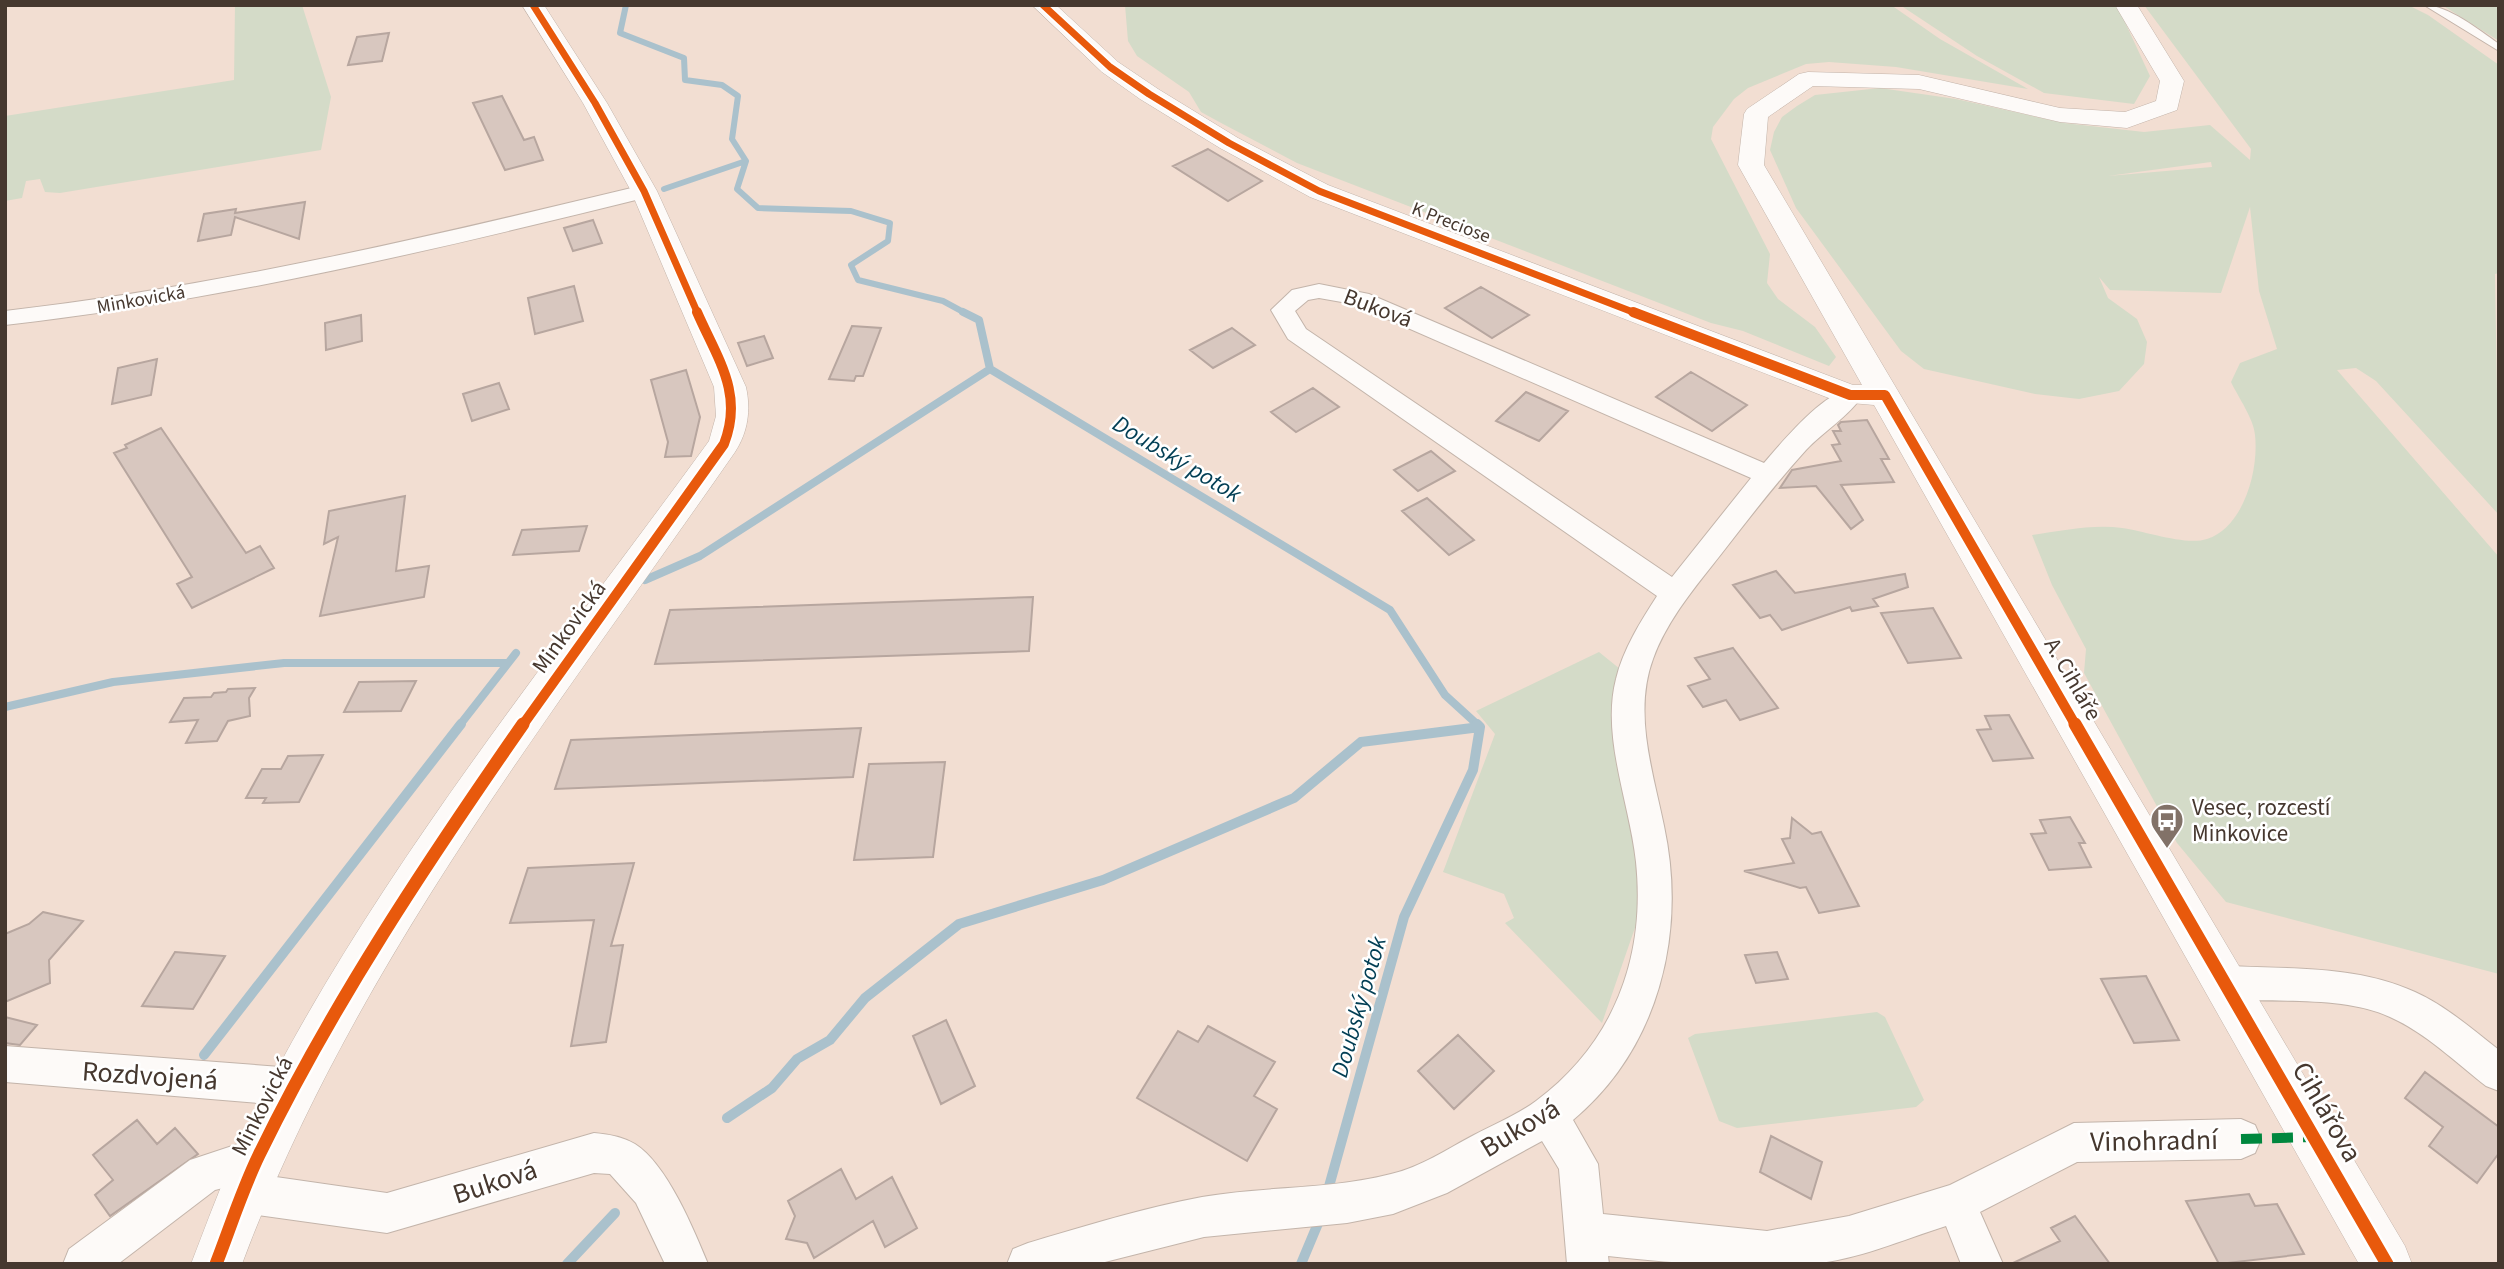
<svg xmlns="http://www.w3.org/2000/svg" width="2504" height="1269" font-family="'Source Sans 3',sans-serif">
	<style>
		.green { fill: #d4dbc8; fill-rule: evenodd }
		.lines { fill: none; stroke-linecap: round; stroke-linejoin: round }
		.stream-far2 { stroke: #aac1cc; stroke-width: 6 }
		.stream-far1 { stroke: #aac1cc; stroke-width: 8 }
		.stream { stroke: #aac1cc; stroke-width: 10 }
		.building { fill: #d8c7bf; stroke: #b7a69f; stroke-width: 2 }
		.service-casing { stroke: #c3b4aa; stroke-width: 2 }
		.minor-casing { stroke: #c3b4aa; stroke-width: 2 }
		.tertiary-casing { stroke: #c3b4aa; stroke-width: 1 }
		.service { fill: #fdfaf8; fill-rule: evenodd }
		.minor { fill: #fdfaf8; fill-rule: evenodd }
		.tertiary { fill: #fdfaf8; fill-rule: evenodd }
		.quiet { stroke: #00873e; stroke-width: 10; stroke-dasharray: 21 10; stroke-linecap: butt }
		.cycleway-far2-casing { stroke: #fff; stroke-width: 10 }
		.cycleway-far1-casing { stroke: #fff; stroke-width: 14 }
		.cycleway-casing { stroke: #fff; stroke-width: 18 }
		.cycleway-far2 { stroke: #e8590c; stroke-width: 7 }
		.cycleway-far1 { stroke: #e8590c; stroke-width: 10 }
		.cycleway { stroke: #e8590c; stroke-width: 13 }
		.labels { text-anchor: middle; dominant-baseline: central; stroke-width: 5; stroke-linejoin: round; paint-order: stroke }
		.far-street-label { font-size: 19px; fill: #46382f; stroke: #fff }
		.street-label { font-size: 23px; fill: #46382f; stroke: #fff }
		.poi-label { font-size: 23px; fill: #46382f; stroke: #fff; text-anchor: start }
		.water-label { font-size: 24px; font-style: italic; fill: #023e54; stroke: #fff }
		.near-street-label { font-size: 28px; fill: #46382f; stroke: #fff }
	</style>
	<rect width="100%" height="100%" fill="#f2ded2"/>
	<path class="green" d="M235,5H302L331,97L321,150L60,193L45,192L40,179L26,181L22,198L5,201V116L234,80Z
		M1125,5H1891L1940,39L2028,89L1896,67L1829,62L1806,64L1748,88L1734,99L1713,127L1711,139L1770,254L1767,283L1778,299L1815,327L1836,357L1829,366L1743,331L1711,323L1297,163L1223,124L1201,112L1189,92L1137,56L1128,41Z
		M1900,5H2117L2150,76L2134,104L2044,93L1977,56Z
		M2144,5H2408L2428,15L2499,65V273L2495,274L2499,515L2376,381L2356,368L2337,370L2499,557V974L2226,902L2177,843L2084,673L2086,649L2052,585L2032,535C2061,531 2093,524 2122,528C2145,531 2186,546 2207,539C2244,527 2259,470 2255,435C2254,419 2238,397 2231,382L2240,363L2277,349L2259,291L2250,207L2221,293L2110,290L2099,277L2108,298L2137,319L2147,342L2144,364L2119,391L2079,399L2035,394L1924,369L1901,351L1796,208L1770,150L1774,132L1782,117L1797,106L1815,95L1880,88L1956,99L2064,123L2144,132L2210,125L2250,160L2251,149ZM2211,162L2212,167L2108,176Z
		M2442,5L2499,7V41Z
		M1599,652L1620,669L1611,721L1638,847V919L1602,1023L1505,923L1514,918L1504,894L1443,872L1495,734L1476,711Z
		M1877,1012L1885,1017L1924,1100L1916,1107L1737,1128L1719,1121L1688,1038L1695,1034Z"/>
	<g class="lines">
		<path class="stream-far2" d="M626,5L620,33L684,58L685,80L722,85L738,96L732,139L746,161L737,189L758,208L851,211L890,223L888,241L851,265L858,280L943,301L967,314
			M664,189L746,161"/>
		<path class="stream-far1" d="M963,312L979,320L990,369L1390,610L1445,695L1479,726
			M645,580L700,556L990,369
			M5,707L113,682L284,663H507
			M459,726L516,653"/>
		<path class="stream" d="M204,1055L461,724
			M727,1118L772,1088L797,1059L830,1040L865,998L959,924L1103,880L1294,798L1361,742L1480,727
			M1328,1190L1404,917L1473,770L1480,727L1477,724
			M567,1264L615,1213
			M1301,1264L1319,1221"/>
	</g>
	<path class="building" d="M389,33L382,61L348,65L357,37Z
		M502,96L524,140L534,137L543,160L505,170L473,103Z
		M1208,149L1262,181L1228,201L1173,166Z
		M305,202L299,239L235,217L231,235L198,241L204,214L236,209L235,213Z
		M593,220L602,243L573,251L564,228Z
		M574,286L583,321L535,334L528,298Z
		M1481,287L1529,315L1492,338L1445,308Z
		M361,315L362,341L326,350L325,323Z
		M852,326L881,328L863,376H856L854,381L829,379Z
		M1232,328L1255,345L1213,368L1190,350Z
		M764,336L773,358L747,366L738,343Z
		M157,359L151,395L112,404L118,368Z
		M686,370L700,417L691,456L665,457L668,442L651,380Z
		M1691,372L1747,405L1712,431L1656,397Z
		M499,383L509,409L472,421L463,394Z
		M1313,388L1339,407L1296,432L1271,412Z
		M1526,392L1568,411L1539,441L1496,421Z
		M1867,420L1889,459H1881L1894,482L1841,485L1863,520L1851,529L1816,486L1780,488L1792,470L1841,461L1832,445L1840,444L1833,431H1841L1838,425L1841,422Z
		M161,428L246,553L260,546L274,568L192,608L177,584L192,577L114,453L127,448L125,445Z
		M1431,451L1455,471L1418,491L1394,470Z
		M405,496L396,571L429,566L424,597L320,616L338,537L324,544L329,511Z
		M1427,498L1474,540L1449,555L1402,511Z
		M587,526L579,551L513,555L522,530Z
		M1776,571L1795,593L1905,574L1908,587L1873,599L1878,606L1852,611L1850,607L1782,630L1770,615L1760,618L1733,585Z
		M1033,597L1029,651L655,664L670,610Z
		M1933,608L1961,658L1908,663L1881,613Z
		M1733,648L1778,708L1740,720L1726,700L1703,707L1688,686L1710,679L1695,658Z
		M416,681L401,711L344,712L359,682Z
		M255,688L249,698L250,716L228,721L217,741L186,743L198,720L170,722L184,698L211,697L214,693L226,692L228,689Z
		M2009,715L2033,758L1993,761L1977,730L1991,729L1985,716Z
		M861,728L853,777L555,789L571,740Z
		M323,755L299,802L263,803L266,798H246L262,769H281L288,756Z
		M945,762L933,857L854,860L869,764Z
		M2070,817L2085,843H2079L2091,867L2049,870L2031,834L2046,833L2040,820Z
		M1792,818L1812,834L1821,832L1859,906L1819,913L1806,887L1800,888L1744,871L1794,863L1782,839L1790,838Z
		M634,863L611,946L623,945L606,1042L571,1046L594,920L510,923L528,868Z
		M43,912L83,921L49,960L50,983L5,1002V934L29,924Z
		M175,952L225,956L193,1009L142,1006Z
		M1777,952L1788,979L1756,983L1745,955Z
		M2146,976L2179,1040L2134,1043L2101,979Z
		M5,1017L37,1025L20,1045L5,1043Z
		M946,1020L975,1086L941,1104L913,1036Z
		M1208,1026L1275,1062L1254,1096L1277,1109L1247,1161L1137,1098L1178,1031L1198,1042Z
		M1458,1035L1494,1071L1454,1109L1418,1071Z
		M2425,1072L2499,1127V1153L2477,1183L2429,1146L2443,1127L2405,1098Z
		M137,1120L157,1144L175,1128L198,1154L110,1216L95,1195L113,1180L93,1155Z
		M1771,1136L1822,1162L1811,1199L1760,1172Z
		M841,1169L856,1199L892,1177L917,1228L885,1247L873,1221L814,1258L807,1243L786,1239L795,1216L788,1201Z
		M2249,1194L2255,1206L2277,1204L2304,1254L2219,1264L2186,1201Z
		M2075,1216L2110,1264H2011L2060,1241L2051,1228Z"/>
	<g class="lines">
		<defs>
			<path id="service" d="M2424,5C2448,5 2479,30 2499,44V51Z"/>
			<path id="minor" d="M644,185L655,191L652,196C438,249 225,300 5,325V311C222,286 432,236 644,185Z
				M1319,284L1369,294L1764,463C1782,442 1831,382 1859,389L1863,395C1849,416 1823,432 1806,450C1776,483 1749,518 1722,553C1696,586 1667,620 1653,659C1633,713 1653,772 1664,826C1687,933 1659,1048 1573,1120L1598,1164L1603,1214L1767,1231L1849,1216L1950,1185L2074,1123L2241,1119L2255,1125L2261,1139L2255,1153L2241,1159L2077,1162L1980,1212L2003,1264H1961L1946,1226C1902,1240 1857,1260 1811,1264C1744,1269 1674,1263 1608,1256L1609,1264H1567L1559,1169L1542,1141L1447,1193L1393,1214L1347,1223L1204,1237L1097,1264H1007L1013,1249L1028,1243C1085,1226 1143,1208 1202,1197C1264,1186 1329,1190 1391,1174C1421,1167 1447,1149 1474,1135C1495,1124 1517,1115 1536,1101C1614,1043 1646,957 1636,862C1630,804 1601,737 1616,679C1623,649 1641,621 1657,596L1288,339L1271,310L1292,290ZM1319,298L1353,304L1751,478L1672,577L1306,329L1295,311L1308,300Z
				M2226,966C2289,969 2357,965 2415,992C2446,1006 2472,1029 2499,1050V1091L2486,1086C2455,1062 2426,1033 2390,1017C2346,996 2275,1002 2226,1000L2213,995L2208,983L2213,971Z
				M5,1046L294,1068L307,1074L313,1087L307,1100L294,1106L5,1082Z
				M594,1133C608,1134 623,1137 635,1144C667,1164 694,1230 708,1264H665L636,1203L610,1174L594,1173L387,1233L244,1213L230,1207L224,1193L227,1187L215,1190L118,1264H63L69,1249L190,1160L259,1137L273,1143L279,1157L273,1171L262,1175L387,1193Z"/>
			<path id="tertiary" d="M522,5H544L607,103L657,191L746,387C751,410 748,432 735,452C555,711 353,966 242,1264H191C207,1223 222,1181 241,1141C359,892 547,664 709,441L716,416L714,387L631,191L583,103Z
				M1032,5H1056L1118,62L1158,89L1238,138L1328,185L1853,385H1862L1738,165L1744,114L1747,109L1799,74L1808,72L1919,75L2060,108L2125,112L2156,101L2160,81L2115,5H2137L2184,81L2177,110L2127,128L2060,122L1919,89L1813,86L1768,117L1764,165L2405,1246L2412,1264H2359L1874,405L1839,402L1310,197L1220,148L1140,99L1102,72Z"/>
		</defs>
		<use href="#service" class="service-casing"/>
		<use href="#minor" class="minor-casing"/>
		<use href="#tertiary" class="tertiary-casing"/>
		<use href="#service" class="service"/>
		<use href="#minor" class="minor"/>
		<use href="#tertiary" class="tertiary"/>
		<path class="quiet" d="M2241,1139L2315,1137"/>
		<defs>
			<path id="cycleway-far2" d="M533,5L595,103L644,191L698,314
				M1043,5L1110,67L1149,94L1229,143L1319,191L1638,314"/>
			<path id="cycleway-far1" d="M1633,312L1850,395H1885L2076,726
				M522,726L724,444C744,393 717,358 697,312"/>
			<path id="cycleway" d="M2075,724L2387,1264
				M216,1264C230,1228 242,1190 259,1155C333,1003 427,862 523,724"/>
		</defs>
		<use href="#cycleway-far2" class="cycleway-far2-casing"/>
		<use href="#cycleway-far1" class="cycleway-far1-casing"/>
		<use href="#cycleway" class="cycleway-casing"/>
		<use href="#cycleway-far2" class="cycleway-far2"/>
		<use href="#cycleway-far1" class="cycleway-far1"/>
		<use href="#cycleway" class="cycleway"/>
	</g>
	<defs>
		<symbol id="bus-pin" viewBox="-11 -11 22 30"><path d="M0 17L-7.5 6A9.5 9.5 0 1 1 7.5 6Z" fill="#827268" stroke="#fff"/><path d="M-5-6H5V4H4V6H2V4H-2V6H-4V4H-5ZM-3.5-4V0h7V-4ZM-3.5 1.2v1.5H-2V1.2ZM2 1.2v1.5H3.5V1.2Z" fill="#fff"/></symbol>
	</defs>
	<g fill-rule="evenodd">
		<use href="#bus-pin" x="2148" y="801" width="38" height="52"/>
	</g>
	<g class="labels">
		<g class="far-street-label">
			<text transform="translate(1451 223) rotate(21)">K Preciose</text>
			<text transform="translate(141 300) rotate(-10)">Minkovická</text>
		</g>
		<g class="street-label">
			<text transform="translate(1378 308) rotate(21)">Buková</text>
			<text transform="translate(569 627) rotate(-54)">Minkovická</text>
			<text transform="translate(2073 679) rotate(60)">A. Cihláře</text>
			<text transform="translate(262 1106) rotate(-63)">Minkovická</text>
		</g>
		<g class="poi-label">
			<text x="2192" y="807">Vesec, rozcestí<tspan x="2192" dy="26">Minkovice</tspan></text>
		</g>
		<g class="water-label">
			<text transform="translate(1177 459) rotate(31)">Doubský potok</text>
			<text transform="translate(1359 1007) rotate(-74)">Doubský potok</text>
		</g>
		<g class="near-street-label">
			<text transform="translate(150 1076) rotate(4)">Rozdvojená</text>
			<text transform="translate(2327 1112) rotate(60)">Cihlářova</text>
			<text transform="translate(1520 1128) rotate(-31)">Buková</text>
			<text transform="translate(2154 1141) rotate(-1)">Vinohradní</text>
			<text transform="translate(495 1182) rotate(-18)">Buková</text>
		</g>
	</g>
	<rect width="2504" height="1269" fill="none" stroke="#46382f" stroke-width="14"/>
</svg>
